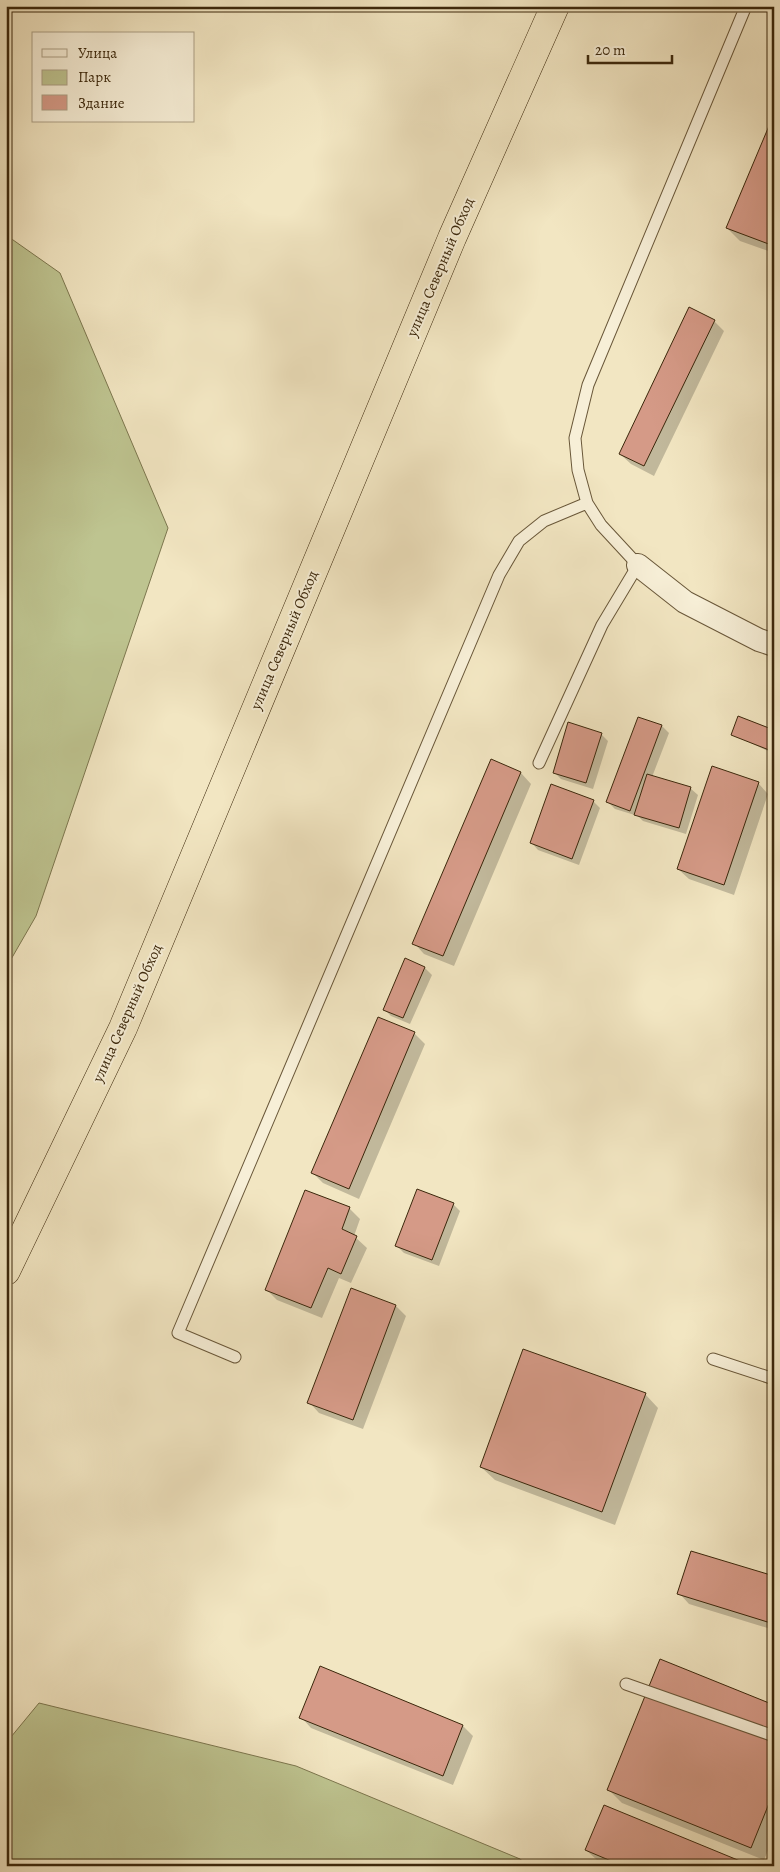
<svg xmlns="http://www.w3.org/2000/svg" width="780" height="1872" font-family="Alegreya,serif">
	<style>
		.green { fill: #bec490; stroke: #7c764e }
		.shadow { fill: #0003 }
		.building { fill: #d59a87; stroke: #3b270b }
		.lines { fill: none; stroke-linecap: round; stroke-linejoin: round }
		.lane-casing { stroke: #695739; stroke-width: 13 }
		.street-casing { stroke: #695739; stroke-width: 24 }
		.highway-casing { stroke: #3b270b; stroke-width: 29 }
		.lane { stroke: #f7efd7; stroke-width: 11 }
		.street { stroke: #f7efd7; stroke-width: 22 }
		.highway { stroke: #f2e6c2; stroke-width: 28 }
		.labels { text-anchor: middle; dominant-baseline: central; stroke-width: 4; stroke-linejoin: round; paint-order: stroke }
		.street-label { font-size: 15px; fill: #3b270b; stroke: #f7efd7 }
	</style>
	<rect width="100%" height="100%" fill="#f2e6c2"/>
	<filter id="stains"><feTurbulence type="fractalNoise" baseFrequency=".004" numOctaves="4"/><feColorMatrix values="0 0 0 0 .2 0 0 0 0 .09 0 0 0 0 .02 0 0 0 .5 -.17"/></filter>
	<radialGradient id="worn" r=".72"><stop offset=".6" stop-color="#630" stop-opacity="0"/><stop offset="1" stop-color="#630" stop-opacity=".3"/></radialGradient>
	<path class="green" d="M6,235L60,273L168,528L36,916L6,968Z
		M39,1703L296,1766L520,1859L529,1866H6V1743Z"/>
	<path class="shadow" d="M774,117V253L740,241L727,228Z
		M714,321L724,331L654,476L631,464L620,454Z
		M639,718L662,726L669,733L652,777L690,788L698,795L686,834L643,821L638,816L615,809L608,802Z
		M774,732L772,753L732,734Z
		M601,734L608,741L593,789L561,779L554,772Z
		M491,761L521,773L531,784L454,966L424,954L414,943Z
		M758,783L768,794L734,895L689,879L678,869Z
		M593,801L600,808L579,865L538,850L531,842Z
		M406,959L425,968L432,975L410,1024L391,1016L384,1009Z
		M379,1018L415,1034L425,1044L359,1199L323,1183L313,1173Z
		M453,1204L460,1211L439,1266L404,1253L397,1246Z
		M349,1208L360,1219L354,1236L367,1248L351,1283L339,1278L322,1318L277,1300L266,1289Z
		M396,1306L406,1316L363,1429L319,1413L309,1402Z
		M645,1394L658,1408L615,1525L495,1480L481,1467Z
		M774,1577V1630L689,1604L679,1593Z
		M321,1668L463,1726L473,1736L453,1785L311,1728L301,1717Z
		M774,1707V1836L764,1860L622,1803L608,1789Z
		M586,1850L744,1864L746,1866H610L597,1860Z"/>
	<path class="building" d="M774,114V246L726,228Z
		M689,307L715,320L644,466L619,454Z
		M738,716L774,730V738L769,750L731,735Z
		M638,717L662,725L630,811L606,802Z
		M568,722L602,733L586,783L553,773Z
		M491,759L521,772L443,956L412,944Z
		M712,766L759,782L724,885L677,869Z
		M647,774L691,787L679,828L634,815Z
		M551,784L594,800L572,859L530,843Z
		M405,958L425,967L403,1018L383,1010Z
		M378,1017L415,1032L349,1189L311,1173Z
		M417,1189L454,1203L432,1260L395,1246Z
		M305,1190L350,1207L342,1229L357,1236L341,1274L328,1268L311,1308L265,1290Z
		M351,1288L396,1305L353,1420L307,1403Z
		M523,1349L646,1393L602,1512L480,1467Z
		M691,1551L774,1576V1624L677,1594Z
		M660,1659L774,1705V1791L751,1848L607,1790Z
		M320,1666L463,1725L443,1776L299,1718Z
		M604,1805L745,1863L744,1866H623L585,1850Z"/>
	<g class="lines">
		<defs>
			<path id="lane" d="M539,763L602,625L638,565L601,525L587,503L578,470L575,438L588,385L746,6
				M235,1357L178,1333L499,575L519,541L544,521L587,503
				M713,1359L774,1379
				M626,1684L774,1736"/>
			<path id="street" d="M638,565L685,602L759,640L774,645"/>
			<path id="highway" d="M6,1271L123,1028L452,238L555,6"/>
		</defs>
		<use href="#lane" class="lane-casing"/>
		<use href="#street" class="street-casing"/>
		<use href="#highway" class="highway-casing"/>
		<use href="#lane" class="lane"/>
		<use href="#street" class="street"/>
		<use href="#highway" class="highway"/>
	</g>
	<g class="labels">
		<g class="street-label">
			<text transform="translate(440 267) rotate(-67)">улица Северный Обход</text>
			<text transform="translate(284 640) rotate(-67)">улица Северный Обход</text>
			<text transform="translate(127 1013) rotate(-66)">улица Северный Обход</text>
		</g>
	</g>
	<rect width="780" height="1872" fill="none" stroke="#f2e6c2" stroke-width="25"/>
	<rect x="8" y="8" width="765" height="1857" fill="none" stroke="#3b270b" stroke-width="2.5"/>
	<rect x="12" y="12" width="755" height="1847" fill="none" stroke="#3b270b"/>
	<rect x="32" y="32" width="162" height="90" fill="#f7efd7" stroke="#ac9f85"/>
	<rect x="42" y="49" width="25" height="8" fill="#f7efd7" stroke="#ac9f85"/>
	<text x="78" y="58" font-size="15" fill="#3b270b">Улица</text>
	<rect x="42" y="70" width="25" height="15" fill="#bec490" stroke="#ac9f85"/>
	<text x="78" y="82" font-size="15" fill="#3b270b">Парк</text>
	<rect x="42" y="95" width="25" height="15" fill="#d59a87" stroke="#ac9f85"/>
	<text x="78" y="108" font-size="15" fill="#3b270b">Здание</text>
	<path d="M588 55v8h84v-8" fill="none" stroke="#3b270b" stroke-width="2.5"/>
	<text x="595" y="55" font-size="15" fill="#3b270b" stroke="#f7efd7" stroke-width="4" paint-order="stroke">20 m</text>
	<rect width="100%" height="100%" filter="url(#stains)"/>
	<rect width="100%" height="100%" fill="url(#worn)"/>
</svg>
